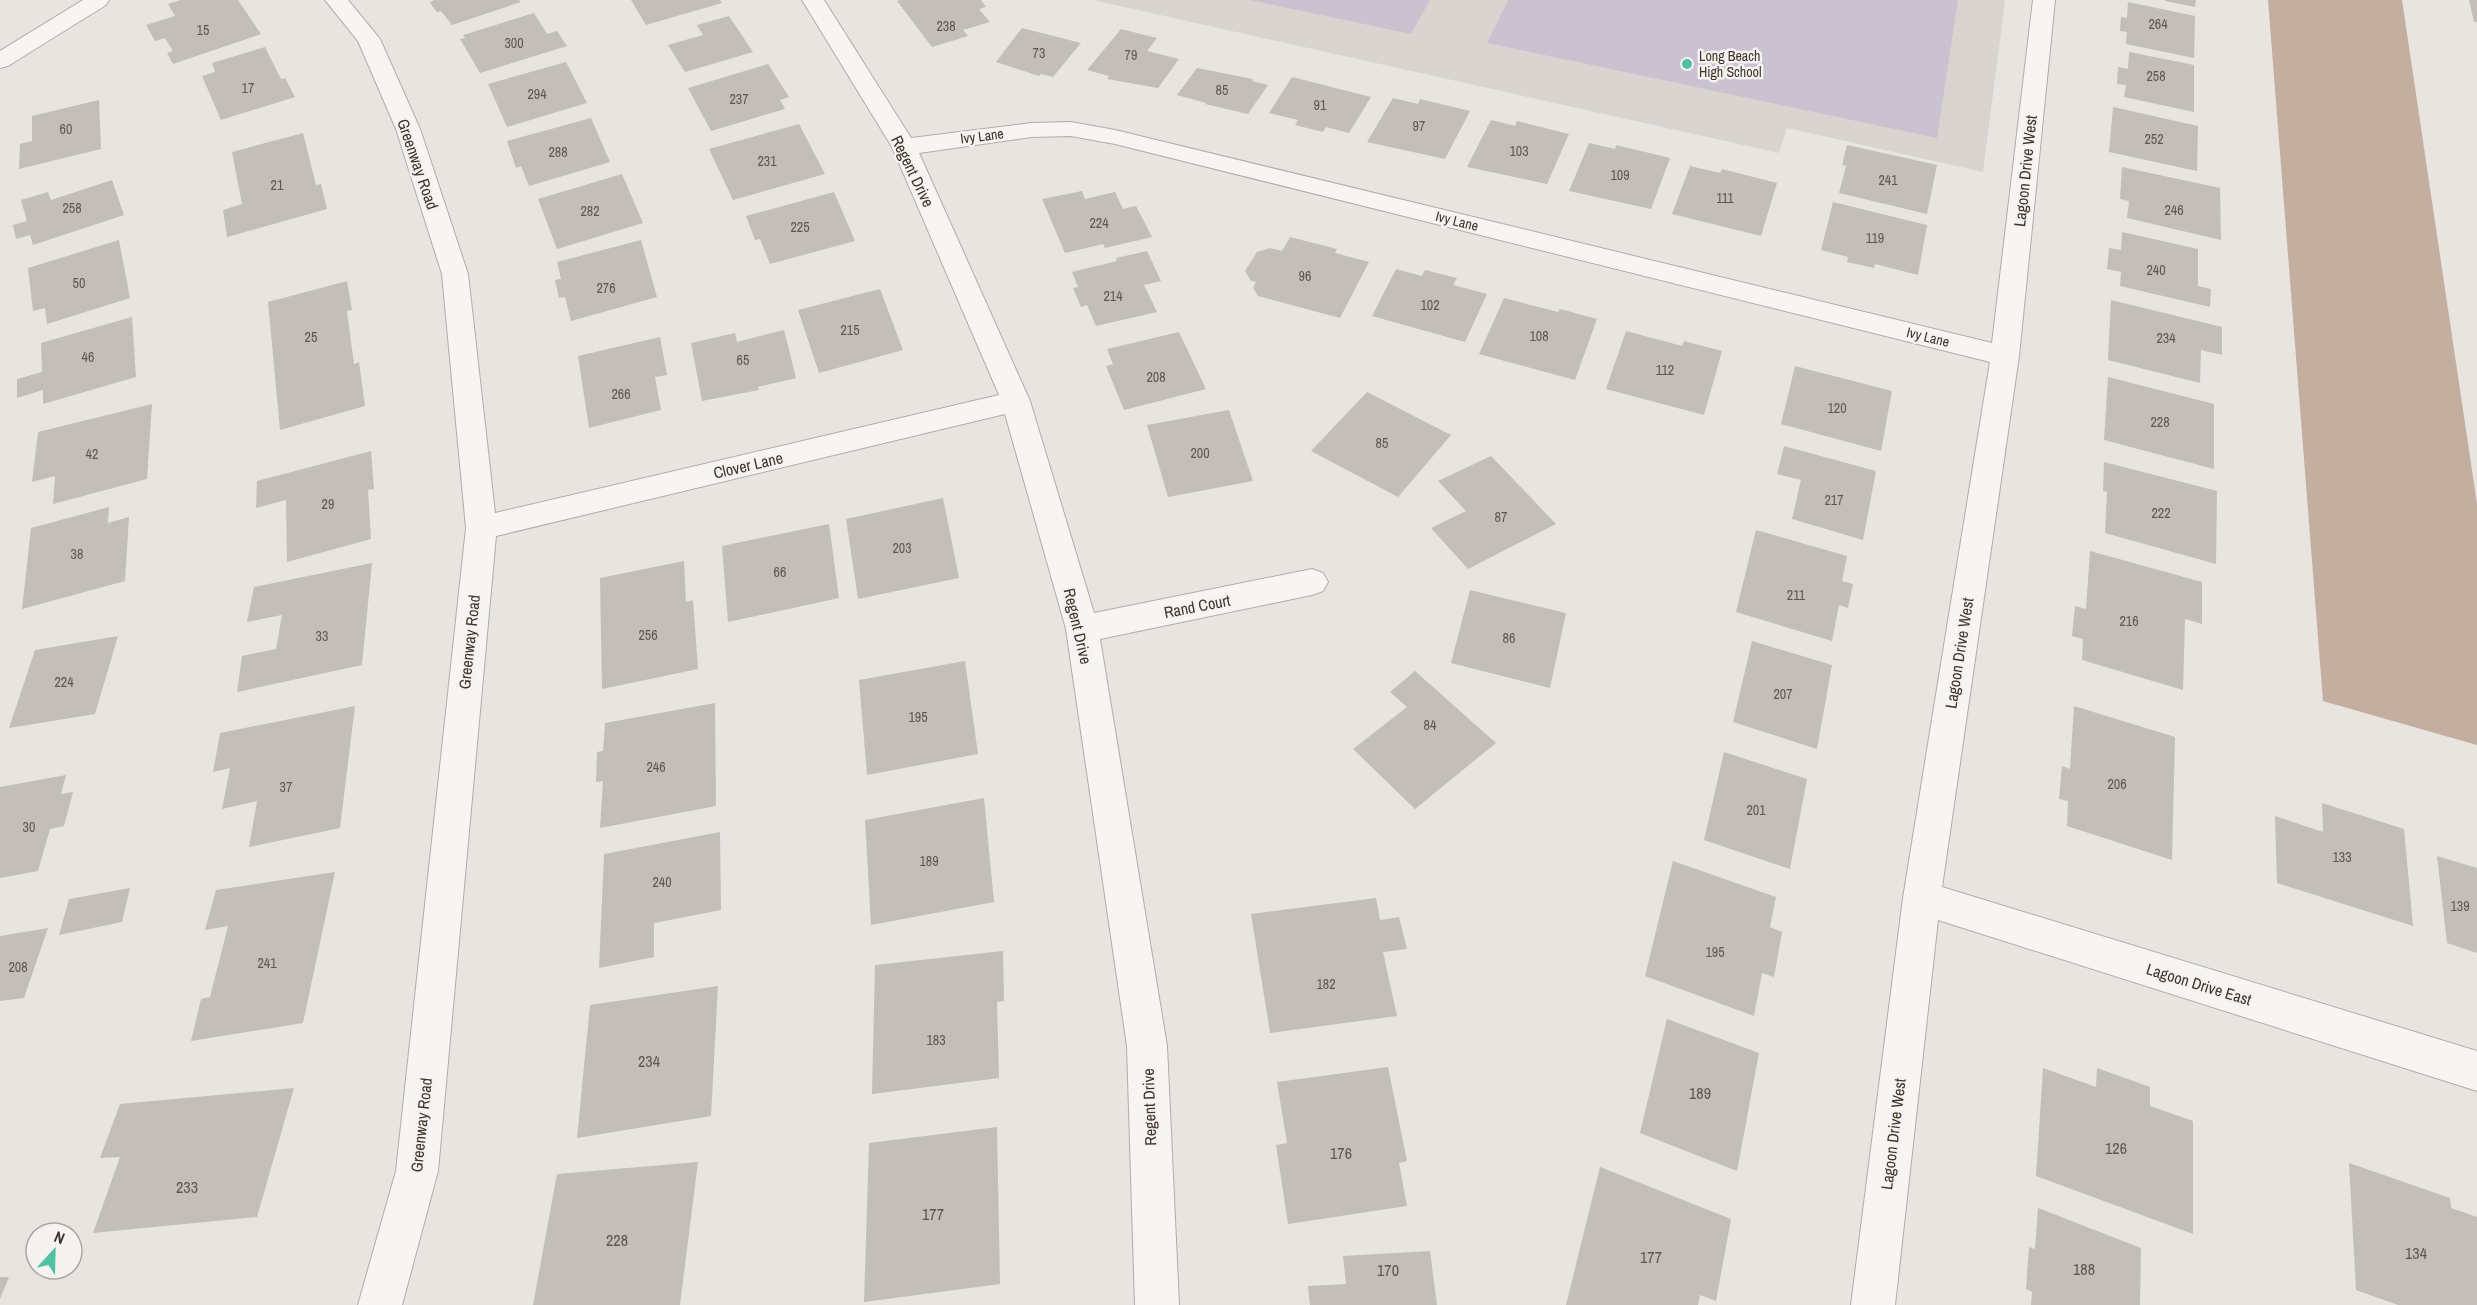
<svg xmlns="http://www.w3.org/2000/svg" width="2477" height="1305" font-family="'Archivo Narrow',sans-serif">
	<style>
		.built { fill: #d9d4cf }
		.green { fill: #cbc2d1 }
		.water { fill: #c4ae9f }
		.building { fill: #c4beb8 }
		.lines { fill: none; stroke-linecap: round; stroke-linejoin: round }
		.minor-casing { stroke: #b2aca6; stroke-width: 2 }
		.minor { fill: #f6f5f3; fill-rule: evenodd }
		.poi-dot { fill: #51c1a3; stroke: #f5f2f0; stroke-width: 2 }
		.labels { text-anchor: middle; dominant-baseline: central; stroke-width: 5; stroke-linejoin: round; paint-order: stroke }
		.number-label { font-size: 14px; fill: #60564e }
		.far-poi-label { font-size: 14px; fill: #3e342a; stroke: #f5f2f0; text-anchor: start }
		.far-street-label { font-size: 14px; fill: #3e342a; stroke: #f5f2f0 }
		.street-label { font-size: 16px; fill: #3e342a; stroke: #f5f2f0 }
		.near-number-label { font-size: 16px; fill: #60564e }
	</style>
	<rect width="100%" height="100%" fill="#e8e4e0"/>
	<path class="built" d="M1093,0H2005L1983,172L1787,128L1779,153Z"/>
	<path class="green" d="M1250,0H1430L1411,34Z
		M1508,0H1958L1937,138L1487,43Z"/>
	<path class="water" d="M2268,0H2402L2477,504V745L2323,701Z"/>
	<path class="building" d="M181,0H238L261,34L173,64L167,53L173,51L165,38L155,41L146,25L175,16L168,4Z
		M434,0H519L521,2L452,25L441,11L437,12L430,3Z
		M631,0H720L722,3L646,25Z
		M900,0H981L986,7L979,9L990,22L963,30L968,36L932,47L897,1Z
		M2165,0H2196L2195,7L2165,1Z
		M2469,0H2477V22H2474Z
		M2128,2L2195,16L2194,58L2126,44L2127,32L2120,31L2121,17L2127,18Z
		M534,13L547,34L557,31L567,46L480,73L460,39L465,38L463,35Z
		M729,16L753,52L685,72L668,45L703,35L697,25Z
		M1022,28L1081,43L1053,77L1041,74L1039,76L996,62Z
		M1121,29L1157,38L1147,51L1179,59L1158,88L1107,79L1109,76L1087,70Z
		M265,47L281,79L285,78L295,97L221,120L202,76L215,72L212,63Z
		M2129,52L2194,65V112L2124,97L2126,85L2117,84L2118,67L2128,69Z
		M566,62L587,103L507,127L488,84Z
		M768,64L789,97L780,100L785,109L711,131L688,88Z
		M1197,68L1253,79L1252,81L1268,85L1248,114L1205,104L1206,103L1177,95Z
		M1292,77L1371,97L1349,133L1326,127L1323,132L1295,125L1298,120L1269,113Z
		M1393,98L1418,104L1420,99L1470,111L1445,159L1367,142Z
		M99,100L101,149L19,169L20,144L32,141V116Z
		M2113,107L2198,126L2197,171L2109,152Z
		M591,118L610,162L529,186L521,166L516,168L507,141Z
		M1491,120L1515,126L1517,121L1569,134L1547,184L1467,167Z
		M799,124L825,174L733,200L709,149Z
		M303,133L316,185L321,184L327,209L227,237L223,210L242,204L232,152Z
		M1589,143L1615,149L1616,145L1670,158L1651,209L1569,191Z
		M1847,145L1937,165L1927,214L1839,193L1846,166L1842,165Z
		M1690,166L1720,173L1722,169L1777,183L1761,236L1672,214Z
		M2122,167L2220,188L2221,240L2127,218L2129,201L2120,199Z
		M622,174L643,223L557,249L538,199Z
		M112,180L124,215L33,245L30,235L16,239L13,225L27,221L21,200L48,192L51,200Z
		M1082,191L1085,199L1115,192L1123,209L1136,206L1152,237L1105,248L1103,244L1065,253L1042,199Z
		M834,192L855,241L770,264L760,239L755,240L746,216Z
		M1833,202L1927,225L1918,275L1875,264L1874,268L1847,262L1848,257L1821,250Z
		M2122,232L2198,249V286L2211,289L2210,307L2120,286L2121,272L2107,269L2109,248L2121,250Z
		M1290,237L1337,249L1335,253L1369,262L1340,318L1258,296L1253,288L1256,282L1251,281L1245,271L1257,252L1270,248L1282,251Z
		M119,240L130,298L47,324L45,308L33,311L28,268Z
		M641,240L657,297L571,321L565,297L559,298L555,280L561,279L557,262Z
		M1147,251L1161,281L1144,285L1157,312L1096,326L1087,305L1081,307L1073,288L1078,287L1072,272L1117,261L1116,258Z
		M1396,269L1422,276L1425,270L1457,278L1453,285L1487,294L1465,342L1372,316Z
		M347,281L352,310L347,311L354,364L359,362L365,406L280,430L268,302Z
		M880,289L903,350L819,373L798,310Z
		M1504,298L1558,312L1560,309L1597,319L1575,380L1479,354Z
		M2111,300L2222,327V355L2201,350L2200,383L2108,360Z
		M132,317L136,377L43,404V390L17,398V379L42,372L41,343Z
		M784,330L796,378L758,387L759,390L702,401L691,343L735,333L737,342Z
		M1626,331L1682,346L1684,341L1722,351L1704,415L1606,389Z
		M1179,332L1206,389L1124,410L1106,366L1113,364L1107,349Z
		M660,337L667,375L655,377L661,410L589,428L578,356Z
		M1795,366L1892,391L1881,451L1781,424Z
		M2108,377L2214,404V469L2104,440Z
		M1367,392L1451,435L1398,497L1311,451Z
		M152,404L147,479L53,504L55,476L32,482L38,432Z
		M1229,410L1253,481L1168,497L1147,425Z
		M1784,446L1876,471L1863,540L1792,519L1801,480L1777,474Z
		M371,451L374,489L368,490L371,539L287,562L286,500L256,508L257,481Z
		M1491,456L1556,524L1468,569L1431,528L1466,511L1438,481Z
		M2104,462L2217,491L2216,564L2105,533L2107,492L2103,491Z
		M943,498L959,578L858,599L846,519Z
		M109,507L108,523L129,517L125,581L22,609L31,528Z
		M829,524L839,598L728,622L722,546Z
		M1756,530L1847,556L1842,581L1853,584L1848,608L1839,605L1832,641L1736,612Z
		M2090,551L2202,582V624L2185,619L2183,690L2082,660L2083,639L2072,636L2075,606L2086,609Z
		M684,561L686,602L693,600L698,669L602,689L600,578Z
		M372,563L362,665L237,692L242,656L276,649L282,615L247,622L254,587Z
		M1470,590L1566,613L1550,688L1451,663Z
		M118,636L95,714L9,728L35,650Z
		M1752,641L1832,665L1817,749L1733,722Z
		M965,661L978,754L867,775L859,680Z
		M1415,671L1496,743L1415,809L1353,749L1407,707L1390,692Z
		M715,703L716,806L600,828L603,781L596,782L597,752L603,751L605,723Z
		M355,706L340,828L249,847L257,801L222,809L230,768L213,772L220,733Z
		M2074,706L2175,737L2172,860L2067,826L2068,801L2059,799L2062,766L2070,769Z
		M1724,752L1807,779L1790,869L1704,840Z
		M66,775L61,794L73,792L64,826L50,829L38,871L0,878V787Z
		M984,798L994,902L871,925L865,820Z
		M2322,803L2404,829L2413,926L2277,883L2275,816L2323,832Z
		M720,832L721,910L654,923V957L599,968L604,854Z
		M2437,856L2477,868V953L2447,943Z
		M1673,861L1776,897L1770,927L1782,932L1774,977L1762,973L1754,1016L1645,976Z
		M335,872L303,1023L191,1041L201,999L210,997L228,926L205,930L216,890Z
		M130,888L122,922L59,935L69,899Z
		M1376,898L1380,920L1399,917L1407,949L1383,952L1397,1016L1270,1033L1251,914Z
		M48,928L24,998L0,1001V936Z
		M1003,951L1004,1001L997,1002L999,1078L872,1094L875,965Z
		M718,986L711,1116L577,1138L590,1005Z
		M1667,1019L1759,1053L1737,1171L1640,1133Z
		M1388,1067L1407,1161L1399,1163L1407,1206L1288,1224L1276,1145L1287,1143L1277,1082Z
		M2043,1068L2096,1087L2097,1068L2150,1087V1106L2193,1121V1234L2036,1176Z
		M294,1088L257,1217L93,1233L120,1157L100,1158L120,1104Z
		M997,1127L1000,1284L864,1302L869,1143Z
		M698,1162L680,1305H533L557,1174Z
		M2349,1163L2450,1198L2451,1208L2477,1217V1305H2398L2356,1290Z
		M1600,1167L1731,1219L1716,1301L1700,1295L1698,1305H1566Z
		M2038,1208L2141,1248L2140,1305H2031L2032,1292L2026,1289L2029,1247L2035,1249Z
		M1430,1251L1437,1305H1310L1308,1286L1346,1284L1343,1256Z
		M0,1277H9L0,1299Z"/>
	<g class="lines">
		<defs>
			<path id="minor" d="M83,0H109L106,5L8,66L0,68V51Z
				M325,0H348L380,39L420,129L468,274L495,513L999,395L892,147L802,0H824L911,138L1032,123L1071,122L1115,130L1992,343L2033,0H2055L2019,356L1942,887L2477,1051V1091L1938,920L1895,1305H1851L1903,898L1990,362L1115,144L1071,136L1032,137L919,153L1030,401L1094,613L1312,569L1323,573L1328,582L1323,591L1312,595L1100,639L1167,1046L1179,1305H1135L1127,1046L1066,629L1005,414L496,536L438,1171L402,1305H358L396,1171L466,528L442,274L396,129L358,41Z"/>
		</defs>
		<use href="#minor" class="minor-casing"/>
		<use href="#minor" class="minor"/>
	</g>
	<circle class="poi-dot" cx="1687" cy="64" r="6"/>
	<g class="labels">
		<g class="number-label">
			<text x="2158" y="24">264</text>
			<text x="946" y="26">238</text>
			<text x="203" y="30">15</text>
			<text x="514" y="43">300</text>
			<text x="1039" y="53">73</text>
			<text x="1131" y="55">79</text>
			<text x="2156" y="76">258</text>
			<text x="248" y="88">17</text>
			<text x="1222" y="90">85</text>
			<text x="537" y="94">294</text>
			<text x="739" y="99">237</text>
			<text x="1320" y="105">91</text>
			<text x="1419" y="126">97</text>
			<text x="66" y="129">60</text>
			<text x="2154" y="139">252</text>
			<text x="1519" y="151">103</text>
			<text x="558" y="152">288</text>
			<text x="767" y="161">231</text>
			<text x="1620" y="175">109</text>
			<text x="1888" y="180">241</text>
			<text x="277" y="185">21</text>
			<text x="1725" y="198">111</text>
			<text x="72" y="208">258</text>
			<text x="2174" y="210">246</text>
			<text x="590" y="211">282</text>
			<text x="1099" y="223">224</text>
			<text x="800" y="227">225</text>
			<text x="1875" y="238">119</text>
			<text x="2156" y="270">240</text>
			<text x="1305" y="276">96</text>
			<text x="79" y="283">50</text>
			<text x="606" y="288">276</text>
			<text x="1113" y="296">214</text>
			<text x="1430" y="305">102</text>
			<text x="850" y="330">215</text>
			<text x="1539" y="336">108</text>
			<text x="311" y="337">25</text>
			<text x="2166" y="338">234</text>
			<text x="88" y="357">46</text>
			<text x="743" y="360">65</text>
			<text x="1665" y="370">112</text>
			<text x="1156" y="377">208</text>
			<text x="621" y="394">266</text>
			<text x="1837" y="408">120</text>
			<text x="2160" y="422">228</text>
			<text x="1382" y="443">85</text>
			<text x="1200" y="453">200</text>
			<text x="92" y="454">42</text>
			<text x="1834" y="500">217</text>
			<text x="328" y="504">29</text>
			<text x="2161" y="513">222</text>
			<text x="1501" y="517">87</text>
			<text x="902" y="548">203</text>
			<text x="77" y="554">38</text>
			<text x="780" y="572">66</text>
			<text x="1796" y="595">211</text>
			<text x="2129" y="621">216</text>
			<text x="648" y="635">256</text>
			<text x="322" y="636">33</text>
			<text x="1509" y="638">86</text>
			<text x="64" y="682">224</text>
			<text x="1783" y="694">207</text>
			<text x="918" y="717">195</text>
			<text x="1430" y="725">84</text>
			<text x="656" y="767">246</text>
			<text x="2117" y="784">206</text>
			<text x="286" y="787">37</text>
			<text x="1756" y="810">201</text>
			<text x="29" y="827">30</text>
			<text x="2342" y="857">133</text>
			<text x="929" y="861">189</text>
			<text x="662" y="882">240</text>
			<text x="2460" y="906">139</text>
			<text x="1715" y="952">195</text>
			<text x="267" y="963">241</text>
			<text x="18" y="967">208</text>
			<text x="1326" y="984">182</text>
			<text x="936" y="1040">183</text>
		</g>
		<g class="far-poi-label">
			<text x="1699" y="56">Long Beach<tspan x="1699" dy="16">High School</tspan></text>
		</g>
		<g class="far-street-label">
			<text transform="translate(982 136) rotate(-7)">Ivy Lane</text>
			<text transform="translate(1457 221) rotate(14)">Ivy Lane</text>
			<text transform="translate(1928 337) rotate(14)">Ivy Lane</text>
		</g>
		<g class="street-label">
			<text transform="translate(418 164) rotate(71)">Greenway Road</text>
			<text transform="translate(913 171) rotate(64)">Regent Drive</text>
			<text transform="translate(2025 171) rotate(-84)">Lagoon Drive West</text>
			<text transform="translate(748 465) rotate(-13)">Clover Lane</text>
			<text transform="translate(1197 606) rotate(-11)">Rand Court</text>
			<text transform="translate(1078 626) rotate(77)">Regent Drive</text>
			<text transform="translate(469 642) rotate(-84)">Greenway Road</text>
			<text transform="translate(1959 653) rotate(-81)">Lagoon Drive West</text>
			<text transform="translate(2199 984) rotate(17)">Lagoon Drive East</text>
			<text transform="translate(1149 1107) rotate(-92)">Regent Drive</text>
			<text transform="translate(421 1125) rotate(-84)">Greenway Road</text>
			<text transform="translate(1893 1134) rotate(-83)">Lagoon Drive West</text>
		</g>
		<g class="near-number-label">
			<text x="649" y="1061">234</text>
			<text x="1700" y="1093">189</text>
			<text x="2116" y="1148">126</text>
			<text x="1341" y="1153">176</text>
			<text x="187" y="1187">233</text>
			<text x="933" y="1214">177</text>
			<text x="617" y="1240">228</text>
			<text x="2416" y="1253">134</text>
			<text x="1651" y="1257">177</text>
			<text x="2084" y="1269">188</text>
			<text x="1388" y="1270">170</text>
		</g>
	</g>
	<g transform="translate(54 1251) rotate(22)"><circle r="28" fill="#f5f2f0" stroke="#aca6a1" stroke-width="1.5"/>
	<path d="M0-4.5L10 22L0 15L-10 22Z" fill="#51c1a3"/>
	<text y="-9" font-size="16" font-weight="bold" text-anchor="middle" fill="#3e342a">N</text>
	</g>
</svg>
